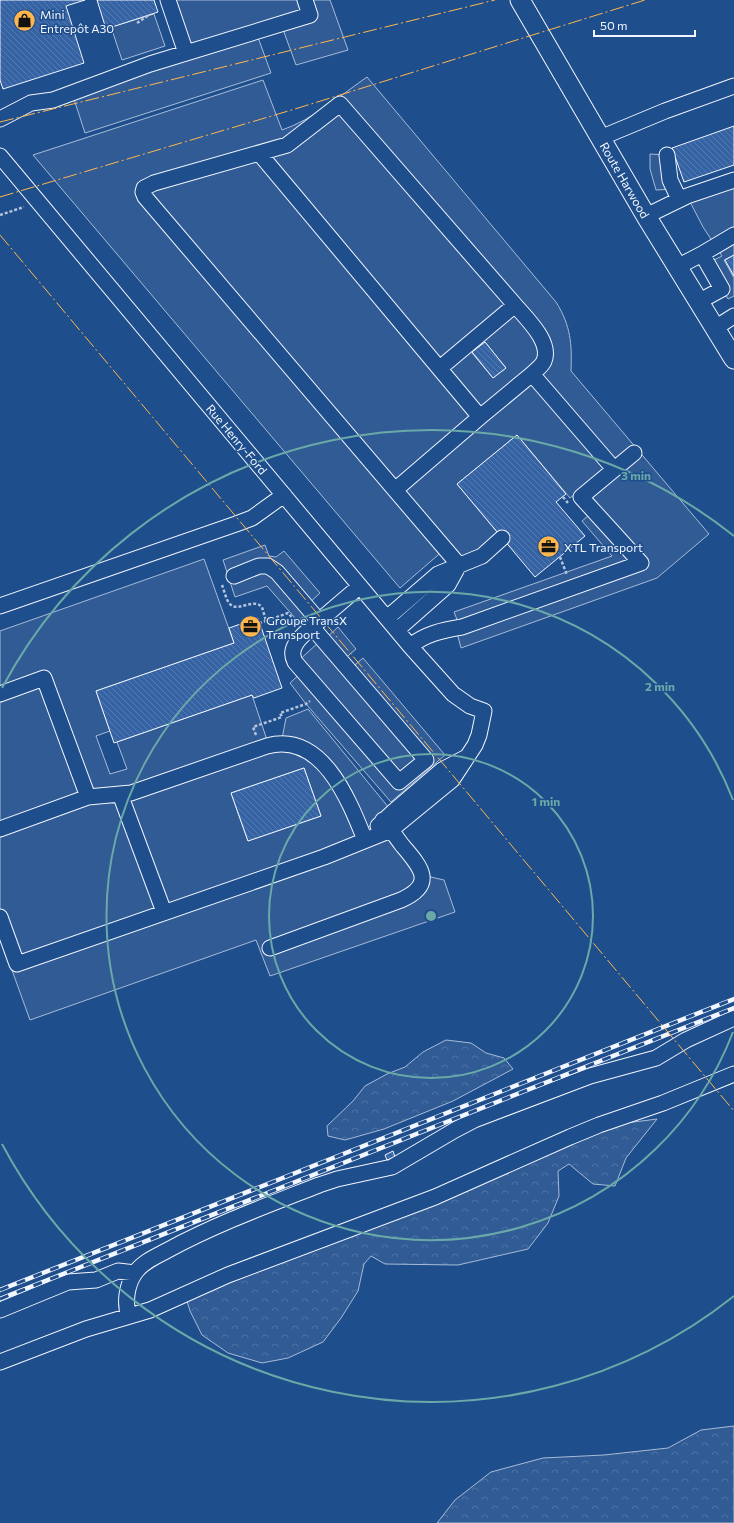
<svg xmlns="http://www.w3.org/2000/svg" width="734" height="1523" font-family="Commissioner,sans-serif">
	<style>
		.forest { fill: url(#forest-crowns); stroke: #a8bbd7 }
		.pitch { fill: #305b95; stroke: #a8bbd7; fill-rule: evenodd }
		.building { fill: url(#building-back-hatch); stroke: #f2f6ff }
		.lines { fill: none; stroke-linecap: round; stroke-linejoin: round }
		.minor-casing { stroke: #f2f6ff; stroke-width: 17 }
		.major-casing { stroke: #f2f6ff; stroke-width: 21 }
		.path { stroke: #b3c4dc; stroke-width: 2.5; stroke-dasharray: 3 2; stroke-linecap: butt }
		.minor { stroke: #1f4e8c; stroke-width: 15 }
		.major { stroke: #1f4e8c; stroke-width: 19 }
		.rail-casing { stroke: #f2f6ff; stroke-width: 4.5 }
		.rail { stroke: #1f4e8c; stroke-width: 3; stroke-dasharray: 9; stroke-linecap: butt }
		.power { stroke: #ffb74d; stroke-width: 1; stroke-dasharray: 14 3 2 3; stroke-linecap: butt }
		.ring { fill: none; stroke: #6aa9a8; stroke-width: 2 }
		.labels { text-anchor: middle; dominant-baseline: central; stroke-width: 3; stroke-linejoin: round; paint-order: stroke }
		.poi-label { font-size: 12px; fill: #f2f6ff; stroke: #1f4e8c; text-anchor: start }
		.street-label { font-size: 12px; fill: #f2f6ff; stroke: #1f4e8c }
		.centre { fill: #6aa9a8; stroke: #1f4e8c; stroke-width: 2 }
		.ring-label { font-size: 12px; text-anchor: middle; font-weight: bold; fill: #6aa9a8; stroke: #1f4e8c; stroke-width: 3; stroke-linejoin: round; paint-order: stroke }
	</style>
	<defs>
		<pattern id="forest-crowns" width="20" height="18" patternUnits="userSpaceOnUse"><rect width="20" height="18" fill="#305b95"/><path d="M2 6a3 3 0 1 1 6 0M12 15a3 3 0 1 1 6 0" fill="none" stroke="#4e73a5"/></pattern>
		<pattern id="building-back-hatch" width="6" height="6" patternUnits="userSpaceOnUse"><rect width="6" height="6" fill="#3563a3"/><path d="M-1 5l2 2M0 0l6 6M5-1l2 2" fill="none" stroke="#537ab1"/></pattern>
	</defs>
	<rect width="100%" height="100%" fill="#1f4e8c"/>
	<path class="forest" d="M446,1040L471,1043L486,1053L504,1058L513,1069L453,1101L384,1129L345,1140L328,1136L327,1126L353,1101L365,1086L387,1074L405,1067L423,1052Z
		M657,1119L626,1158L615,1186L593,1184L569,1164L558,1171L559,1196L548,1223L528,1249L458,1265L385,1264L371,1256L364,1264L358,1291L341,1318L323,1342L288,1358L262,1363L228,1353L202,1335L190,1311L187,1301L275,1263L618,1124Z
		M734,1426V1523H437L455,1500L491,1472L543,1458L604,1455L668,1448L701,1430Z"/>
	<path class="pitch" d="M168,0H330L348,50L296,65L281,24L256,32L271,73L85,133L72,93L186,53Z
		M154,14L165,46L122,60L111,27Z
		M367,77L556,302C571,326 572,344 571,371L709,534L657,578L461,648L456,629L460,627L454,612L612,556L582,521L594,511L586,502L603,489L594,478L570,498L517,435L457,484L502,538L459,565L445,549L400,588L33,155L263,80L282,130C312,120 341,95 367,77ZM485,342L506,368L493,378L472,353Z
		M650,154L667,155L673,189L656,190L650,169Z
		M734,180V255L724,260L734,278V296L728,299L708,263L722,256L703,227L687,196Z
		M265,545L269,556L276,557L284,551L320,593L306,606L315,617L303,627L267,586L235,597L223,560Z
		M204,559L234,643L96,691L110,731L96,736L110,774L127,769L117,742L252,695L269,746L281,744L286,718L308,709L389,808L362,833L391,830L422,875L444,880L455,912L270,976L256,940L30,1020L0,937V631ZM304,768L321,816L248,841L231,793Z
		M338,627L356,649L342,661L349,670L363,658L445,755L391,802L306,704L290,683L303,671L296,663L319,642L324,640Z"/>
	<path class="building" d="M0,0H85L66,6L84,63L3,89L0,80Z
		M97,0H154L158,12L106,29Z
		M734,126V165L684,182L672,148Z
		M734,255V276L725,260Z
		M485,342L506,368L493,378L472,352Z
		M517,435L566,494L556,502L585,536L535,577L457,484Z
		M258,618L282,688L254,698L252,695L114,743L96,691L234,643L229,628Z
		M304,768L321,816L248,841L231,793Z
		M393,1151L395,1157L387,1160L385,1155Z"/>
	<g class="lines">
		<defs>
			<path id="minor" d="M168,0L186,53
				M0,119L31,103L53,100L150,64L310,15L305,0
				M600,138L665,111L734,86
				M259,153L480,417L395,490
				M667,155L670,180L679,199
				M0,156L410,646L453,694L470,706L484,711L479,735L475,745L452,780L391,830L324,857L17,964L0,917
				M646,216L687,196L734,180
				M702,254L734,235
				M677,267L702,254L722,289L698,302
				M715,328L734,316
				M440,368L515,305
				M480,417L532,374L614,469
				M459,565L145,197L143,192L144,188L154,183L287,145L340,104L515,305C526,318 552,342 544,361C542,366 536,370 532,374
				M234,576L259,566H268L277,572L319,621
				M0,606L236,524L252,518L284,495
				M387,618L438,574L482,556L502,538
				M312,627L426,760L399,782L295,662C287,647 302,636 312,627L360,586
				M397,630L448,585L459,565
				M410,646C426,634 442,630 462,627L641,563L581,497L634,453
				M0,694L44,678L88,797L0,829
				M120,794L164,912
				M88,797L131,793L267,746C322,731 349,800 365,840
				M378,826L393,812L442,770L465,758
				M270,948L401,900C437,884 420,866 402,845C396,837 390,828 383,820
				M0,1310L68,1282L96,1280L118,1271L135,1273
				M129,1316C124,1303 127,1284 135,1273C142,1262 157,1256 168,1250C216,1224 268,1205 319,1185L337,1179L392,1167L455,1130L474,1120L590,1076L656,1058L686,1040L734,1018
				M0,1362L86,1329L150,1310L228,1275L435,1197L570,1137L599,1125L663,1103L734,1074"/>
			<path id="major" d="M520,0L646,216L734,359"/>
		</defs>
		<use href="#minor" class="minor-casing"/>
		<use href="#major" class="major-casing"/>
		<path class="path" d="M137,23L149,15
			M0,215L24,207
			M563,497L568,503
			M560,557L567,575
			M222,585C224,590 226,599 229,603C238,614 252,597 262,607L266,621L288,613L298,624
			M259,623L266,621
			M256,735L253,727L282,717L280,713L306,704L310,701"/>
		<use href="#minor" class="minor"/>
		<use href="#major" class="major"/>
		<defs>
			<path id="rail" d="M0,1290L734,999
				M0,1299L734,1008"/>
		</defs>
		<use href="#rail" class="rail-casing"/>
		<use href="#rail" class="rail"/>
		<path class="power" d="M0,122L495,0
			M0,197L295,109L645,0
			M0,235L734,1111"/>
	</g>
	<g class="ring">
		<circle cx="431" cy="916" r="162"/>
		<path d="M733 1032A324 324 0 1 1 733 800"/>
		<path d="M734 1296A486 486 0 0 1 2 1144M2 688A486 486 0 0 1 734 536"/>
	</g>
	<defs>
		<symbol id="shop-disc" viewBox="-11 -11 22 22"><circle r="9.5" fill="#ffb74d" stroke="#1f4e8c"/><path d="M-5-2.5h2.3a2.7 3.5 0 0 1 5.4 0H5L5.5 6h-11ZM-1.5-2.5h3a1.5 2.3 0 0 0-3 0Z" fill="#111"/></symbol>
		<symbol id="office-disc" viewBox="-11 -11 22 22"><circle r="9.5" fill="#ffb74d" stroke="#1f4e8c"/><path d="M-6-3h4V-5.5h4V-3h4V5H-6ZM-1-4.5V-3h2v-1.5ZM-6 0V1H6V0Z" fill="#111"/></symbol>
	</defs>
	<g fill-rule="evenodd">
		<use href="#shop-disc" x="12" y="8" width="25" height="25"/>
		<use href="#office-disc" x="536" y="534" width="25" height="25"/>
		<use href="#office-disc" x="238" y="614" width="25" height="25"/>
	</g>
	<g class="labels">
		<g class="poi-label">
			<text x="40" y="14">Mini<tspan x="40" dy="14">Entrepôt A30</tspan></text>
			<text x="564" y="547">XTL Transport</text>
			<text x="266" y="620">Groupe TransX<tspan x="266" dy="14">Transport</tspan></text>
		</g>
		<g class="street-label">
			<text transform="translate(625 180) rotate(60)">Route Harwood</text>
			<text transform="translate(237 439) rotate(50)">Rue Henry-Ford</text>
		</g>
	</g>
	<circle cx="431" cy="916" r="6" class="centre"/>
	<g class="ring-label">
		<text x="636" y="480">3 min</text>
		<text x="660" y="691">2 min</text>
		<text x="546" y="806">1 min</text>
	</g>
	<path d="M594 30v6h101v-6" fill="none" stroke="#f2f6ff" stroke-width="2"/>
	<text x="600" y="30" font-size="12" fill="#f2f6ff" stroke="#1f4e8c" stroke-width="3" paint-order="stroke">50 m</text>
</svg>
